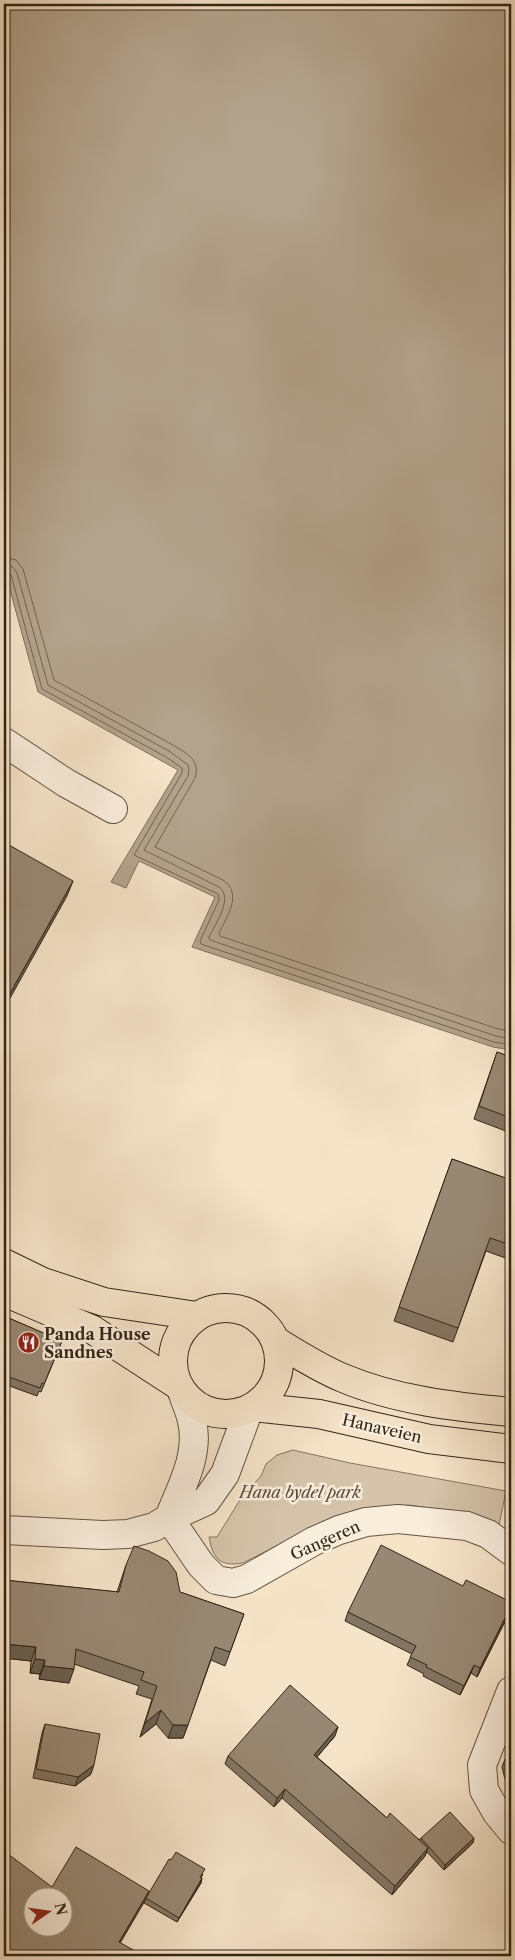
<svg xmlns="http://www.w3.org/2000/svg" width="515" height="1960" font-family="'Libre Caslon Text',serif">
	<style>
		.green { fill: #d5c4aa; stroke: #847460 }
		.water { fill: #b3a38c; stroke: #7f715c }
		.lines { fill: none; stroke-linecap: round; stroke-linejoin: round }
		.shore { stroke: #726450; stroke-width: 1 }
		.minor-casing { stroke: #635542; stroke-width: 30 }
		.major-casing { stroke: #322515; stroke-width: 30 }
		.minor { stroke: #f9eddc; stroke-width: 28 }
		.major { stroke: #f6e4c9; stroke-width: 28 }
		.wall { fill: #837563; stroke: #322515 }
		.shaded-wall { fill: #6a5f50; stroke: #322515 }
		.building { fill: #988873; stroke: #322515; fill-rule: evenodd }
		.labels { text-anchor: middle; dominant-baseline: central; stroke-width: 5; stroke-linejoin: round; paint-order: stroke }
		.poi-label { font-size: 16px; font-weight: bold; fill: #322515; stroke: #f9eddc; text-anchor: start }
		.street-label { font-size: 16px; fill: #322515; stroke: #f9eddc }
		.park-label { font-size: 16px; font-style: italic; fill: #5b4d3a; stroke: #f9eddc }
	</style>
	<rect width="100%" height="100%" fill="#f6e4c9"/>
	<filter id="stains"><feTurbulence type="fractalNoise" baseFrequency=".004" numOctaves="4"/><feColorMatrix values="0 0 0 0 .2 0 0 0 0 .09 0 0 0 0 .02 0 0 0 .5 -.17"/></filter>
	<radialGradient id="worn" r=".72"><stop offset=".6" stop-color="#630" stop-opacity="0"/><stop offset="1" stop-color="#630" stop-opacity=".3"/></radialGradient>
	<path class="green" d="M293,1450L350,1463L506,1491L499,1525L459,1512L409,1505L368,1509L336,1516L243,1563C220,1567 213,1559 209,1537H217L243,1495L261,1476L266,1464L277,1455Z"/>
	<path class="water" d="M4,4H511V1050L493,1047L192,947L215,897L139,861L126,888L111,882L178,770L38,692L4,568Z"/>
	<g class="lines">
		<path class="shore" d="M4,557L16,560L23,569L54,680L173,745C186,753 201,760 195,778L155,847L223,880C243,894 227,916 219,933L220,936L498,1029L511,1031
			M4,565L12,566L17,573L48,685L169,751L188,765L189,771L188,776L144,850L219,887C234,898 215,924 209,937L210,940L496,1036L511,1039
			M4,571L8,572L11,575L42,689L166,757L182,768V773L134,855L218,894L219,900L200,941L201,944L494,1042L511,1045"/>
		<defs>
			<path id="minor" d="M4,742L66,783L113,809
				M169,1518L201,1565L216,1580L233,1583L247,1579L314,1541L339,1530L366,1522L398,1519L467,1526L488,1534L511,1551
				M169,1518C181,1487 200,1455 192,1421C190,1411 185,1401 182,1391
				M4,1530L103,1535L128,1534L154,1527L169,1518L206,1501L225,1474L249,1409
				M511,1691L482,1765L484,1790L497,1813L511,1830"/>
			<path id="major" d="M4,1263L43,1282L104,1302L197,1316
				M4,1292L93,1330L179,1386
				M173 1361a53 53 0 1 1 106 0a53 53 0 1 1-106 0Z
				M276,1341C297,1354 319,1368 343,1378C395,1400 455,1407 511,1412
				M253,1407L319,1414L429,1439L511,1449"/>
		</defs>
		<use href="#minor" class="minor-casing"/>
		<use href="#major" class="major-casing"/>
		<use href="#minor" class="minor"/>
		<use href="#major" class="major"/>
	</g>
	<path class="wall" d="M497,1052L511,1057V1133L474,1119Z
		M452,1159L511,1180V1260L486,1251L453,1342L394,1321Z
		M4,1316L62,1341L41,1392L39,1391L37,1396L4,1384Z
		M126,1565L180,1592L244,1614L225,1666L211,1660L183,1738H168L156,1724L140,1737L152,1699L136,1694L139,1686L74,1664L69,1683L39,1679L40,1674L30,1673L31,1661L4,1658V1580L117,1592Z
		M463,1586L511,1602V1608L477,1677L471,1673L460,1695L423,1676L424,1674L407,1665L412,1654L345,1621L348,1612Z
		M45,1724L91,1774L75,1786L33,1778L42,1733Z
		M335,1736L317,1757L387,1818L420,1840L421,1838L473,1843L444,1870L427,1852L425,1856L392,1895L282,1798L274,1807L225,1764L228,1756Z
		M511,1758V1803L502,1767L505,1759Z
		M203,1874L201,1878V1883L177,1922L144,1903L145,1900L120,1943L4,1956L52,1887L146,1897Z"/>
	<path class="shaded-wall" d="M73,881L67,896L4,1009V1004Z
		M511,1606L510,1612L477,1677L480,1668Z
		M4,1644L36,1647L31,1661L4,1658Z
		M35,1659L45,1660L40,1674L30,1673Z
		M474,1665L471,1673L460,1695L464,1686Z
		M44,1666L74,1669L69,1683L39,1679Z
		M161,1710L156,1724L140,1737L145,1723Z
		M173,1725H188L183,1738H168Z
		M338,1727L335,1736L311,1764L314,1755Z
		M94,1765L91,1774L75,1786L78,1777Z
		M285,1789L282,1798L274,1807L277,1798Z
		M474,1838L473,1843L444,1870L445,1865Z
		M428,1848L425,1856L392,1895L395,1886Z
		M202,1878L201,1883L177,1922L179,1918Z
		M149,1891L146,1899L116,1950L119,1942Z"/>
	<path class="building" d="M9,845L73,881L4,1004V854Z
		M497,1052L511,1057V1118L479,1106Z
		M452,1159L511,1180V1245L490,1238L458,1328L399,1307Z
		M4,1316L62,1341L44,1384L42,1383L40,1388L6,1376L4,1380Z
		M381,1545L463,1586L466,1580L511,1602V1606L480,1668L474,1665L464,1686L426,1667L427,1665L410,1657L416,1646L348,1612Z
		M134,1546L149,1551L168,1561L176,1572L180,1592L244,1614L230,1652L215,1647L188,1725H173L161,1710L145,1723L157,1686L141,1680L144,1672L76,1649L74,1669L44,1666L45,1660L35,1659L36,1647L4,1644V1580L119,1592L126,1565Z
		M290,1685L338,1727L314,1755L387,1818L390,1813L428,1848L395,1886L285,1789L277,1798L228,1756Z
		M45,1724L100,1734L94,1765L78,1777L36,1769Z
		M511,1758V1785L505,1759Z
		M450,1812L474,1838L445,1865L421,1838Z
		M76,1847L149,1891L119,1942L144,1956H4V1861L8,1854L52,1887ZM32,1898H62V1928H32Z
		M176,1852L205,1869L200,1877L202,1878L179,1918L146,1898L169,1859L171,1860Z"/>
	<defs>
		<symbol id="restaurant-disc" viewBox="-11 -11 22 22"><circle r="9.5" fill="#8f2418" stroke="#f9eddc"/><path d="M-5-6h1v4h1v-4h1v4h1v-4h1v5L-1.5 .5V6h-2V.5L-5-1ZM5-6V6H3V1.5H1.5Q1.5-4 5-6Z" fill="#fff"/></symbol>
	</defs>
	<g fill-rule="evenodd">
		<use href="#restaurant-disc" x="16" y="1330" width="25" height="25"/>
	</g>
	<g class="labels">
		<g class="poi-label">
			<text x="44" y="1334">Panda House<tspan x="44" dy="18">Sandnes</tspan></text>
		</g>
		<g class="street-label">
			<text transform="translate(382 1428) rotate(13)">Hanaveien</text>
			<text transform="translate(325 1540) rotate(-24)">Gangeren</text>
		</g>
		<g class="park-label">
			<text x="300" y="1492">Hana bydel park</text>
		</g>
	</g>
	<rect width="515" height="1960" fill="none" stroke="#f6e4c9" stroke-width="20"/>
	<rect x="5" y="5" width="505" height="1950" fill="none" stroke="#322515" stroke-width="2.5"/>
	<rect x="10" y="10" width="495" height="1940" fill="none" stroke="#322515"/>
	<g transform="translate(48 1912) rotate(77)"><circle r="24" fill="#f9eddc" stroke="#a99d8c"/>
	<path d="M0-4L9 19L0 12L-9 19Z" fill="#8f2418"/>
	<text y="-8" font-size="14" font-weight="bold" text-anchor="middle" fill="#322515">N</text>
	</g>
	<rect width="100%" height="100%" filter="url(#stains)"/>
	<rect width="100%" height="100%" fill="url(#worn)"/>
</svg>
